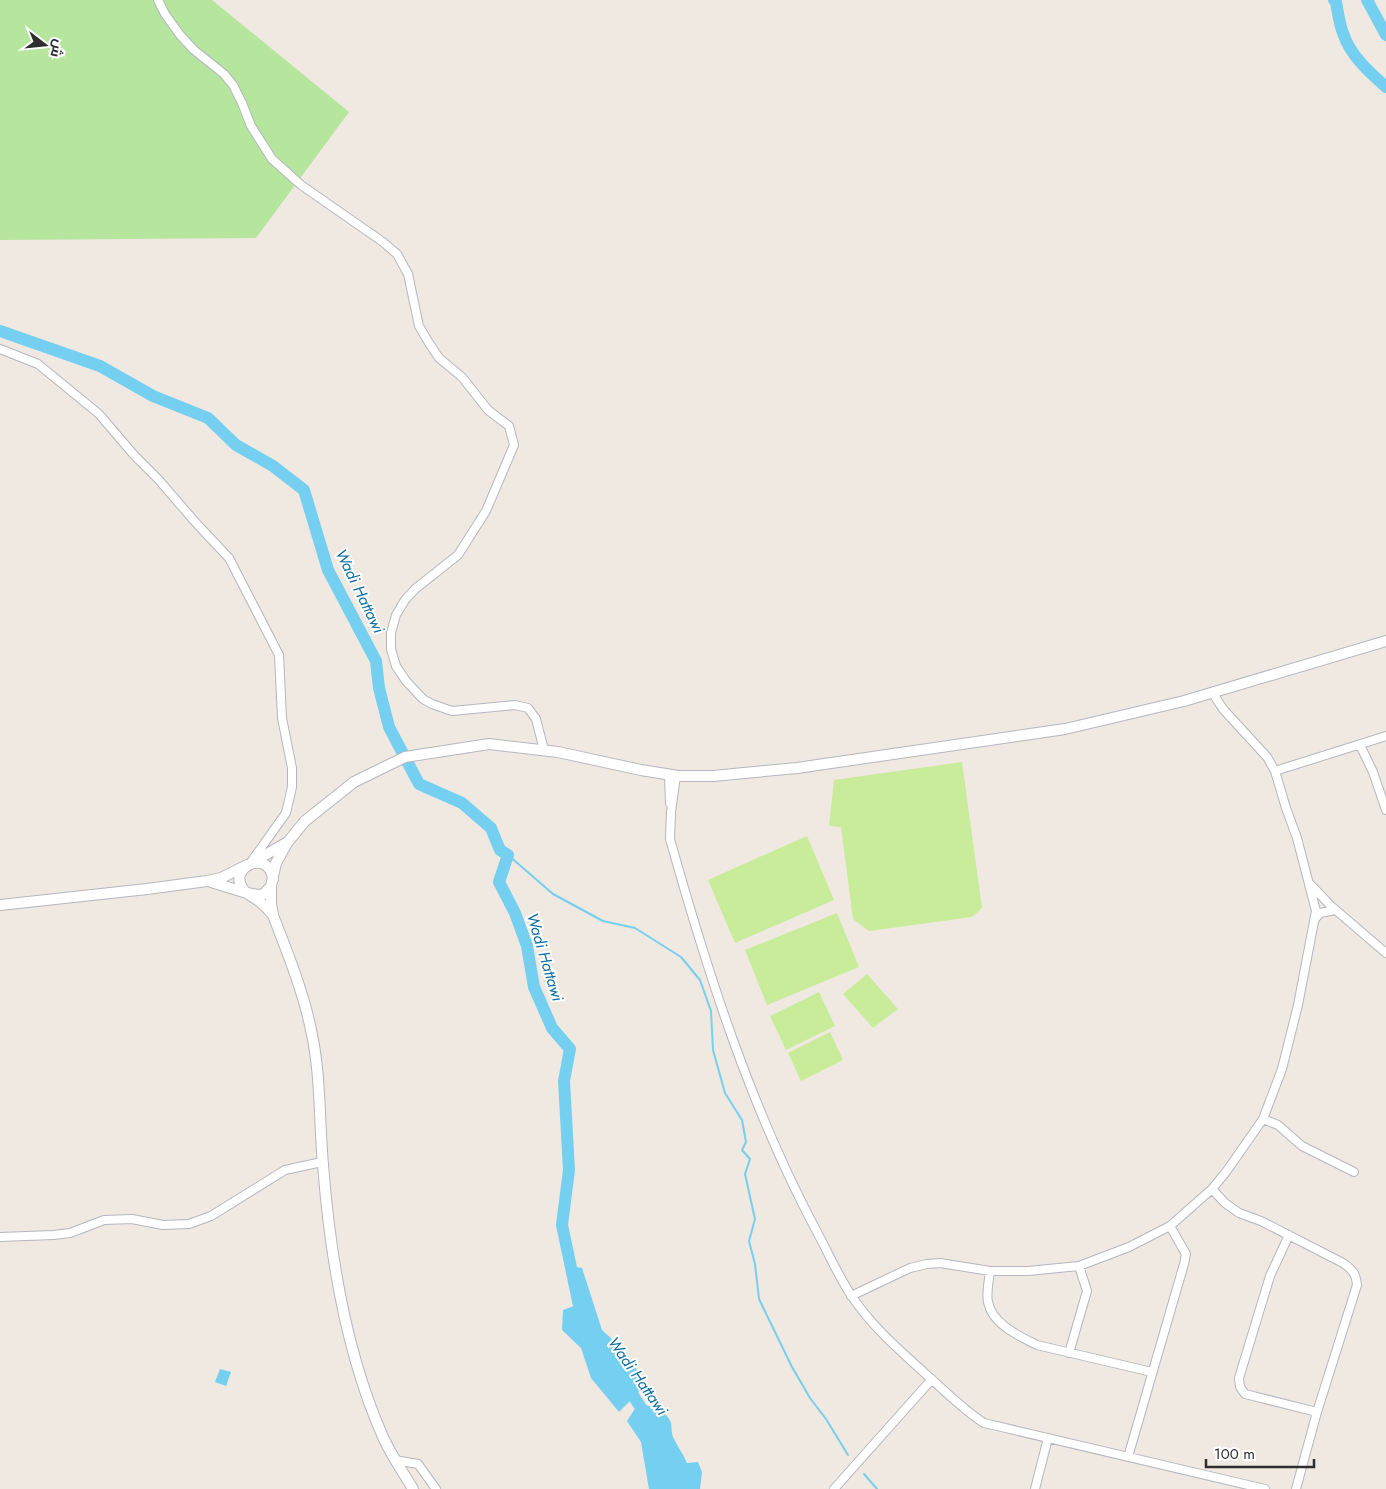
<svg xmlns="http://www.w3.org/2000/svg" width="1386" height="1489" font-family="Jost,Cairo,sans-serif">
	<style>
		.green { fill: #b6e59e }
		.pitch { fill: #c9ec9a }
		.water { fill: #75cff0 }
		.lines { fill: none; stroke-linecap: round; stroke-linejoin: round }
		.stream { stroke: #75cff0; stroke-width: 2 }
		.river { stroke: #75cff0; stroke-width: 12 }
		.street-casing { stroke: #b4b7c1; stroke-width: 10 }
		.secondary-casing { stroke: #b4b7c1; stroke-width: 12 }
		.street { stroke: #fff; stroke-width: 8 }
		.secondary { stroke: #fff; stroke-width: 10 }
		.labels { text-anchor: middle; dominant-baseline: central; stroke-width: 4; stroke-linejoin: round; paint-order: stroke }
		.water-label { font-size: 16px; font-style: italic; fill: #0d6fa3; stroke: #fff }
	</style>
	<rect width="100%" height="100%" fill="#efe9e1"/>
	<path class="green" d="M0,0H212L349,112L256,238L0,240Z"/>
	<path class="pitch" d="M962,762L982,908L972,917L869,931L853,919L841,827L829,826L834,780Z
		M807,836L834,900L735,943L708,880Z
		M837,913L859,967L767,1005L745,950Z
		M867,974L898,1009L873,1028L843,994Z
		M819,992L835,1026L786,1050L770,1016Z
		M830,1032L843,1060L801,1081L788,1053Z"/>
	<path class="water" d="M571,1266L582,1268L602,1330L626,1352L646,1385L619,1412L591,1378L581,1348L562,1330L563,1310L574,1306L580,1295L574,1283Z
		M220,1369L231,1372L226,1386L215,1382Z
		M638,1404C651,1406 666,1409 671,1423C672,1428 671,1434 674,1439C678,1447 683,1454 687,1463L698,1462L702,1472L700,1489H649L641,1442L627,1421Z"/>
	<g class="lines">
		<path class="stream" d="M508,855L553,894L603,921L635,928L681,957L700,980L711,1011L713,1050L725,1093L742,1120L746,1142L742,1150L750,1159L745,1174L755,1219L749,1241L755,1264L759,1299L792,1367L810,1398L826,1419L848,1455
			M864,1474L877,1489"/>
		<path class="river" d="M1334,0L1336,2C1338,12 1339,23 1343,33C1350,55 1369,72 1386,87
			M1367,0L1386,35
			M0,331L100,366L153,396L208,418L236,445L273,466L304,490L328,570L376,661L379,688L389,727L419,784L462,803L491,828L500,850L508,855L499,882L515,913L527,946L534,987L552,1028L570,1049L564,1081L569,1170L562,1225L581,1315
			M623,1385L634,1397L647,1417"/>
		<defs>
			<path id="street" d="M158,0L165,14L180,35L194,50L224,74L233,85L242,103L251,126L272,159L301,185L383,242L397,254L408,274L419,326L429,343L439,358L462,377L488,410L509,426L514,445L486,511L458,555L415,589L405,600L396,615L391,633V649L396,666L406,681L423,699L432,704L452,711L515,705L528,708L536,719L544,750
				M0,349L38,364L99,414L134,455L158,479L196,523L229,558L279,655L282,718L292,768V787L286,813L251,862
				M1360,745L1373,772L1386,810
				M1275,771L1386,736
				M669,775L670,803
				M676,776L671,812L670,839C708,974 751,1109 817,1232C829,1254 839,1278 853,1298C874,1329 902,1352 929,1377C947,1393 964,1410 984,1423L1265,1489
				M1310,884L1331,906L1386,953
				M1315,919L1320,913L1335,910
				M1263,1119L1278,1125L1302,1146L1354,1172
				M1212,1189L1225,1203L1239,1213L1261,1221L1343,1263C1353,1270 1356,1274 1357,1285L1317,1412L1296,1489
				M1289,1235L1270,1276L1239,1378L1240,1387L1245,1394L1317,1412
				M0,1237L53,1235L70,1233L104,1220L132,1219L163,1225L189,1224L211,1216L285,1170L322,1162
				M990,1271C989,1281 986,1293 988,1302C992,1324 1019,1336 1037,1345L1152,1372
				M851,1296L910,1268L927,1264L940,1263L990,1271H1028L1079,1266L1129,1247L1170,1226L1212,1189L1226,1172L1263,1119L1282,1069L1298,1005L1316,911L1297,838L1286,808L1275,771L1267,757L1223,709L1212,692
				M1069,1353L1087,1291L1079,1266
				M1128,1457L1184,1264L1186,1254L1170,1226
				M395,1460L418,1464L436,1489
				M834,1489L932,1379
				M1035,1489L1048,1438"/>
			<path id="secondary" d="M253,862L286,843
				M273,879C269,848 227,867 243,889C247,895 254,897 259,901C264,905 269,910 273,915
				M211,882L247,893
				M271,886V904L273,915C287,952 303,990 311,1030C321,1074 319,1120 323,1165C330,1255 346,1354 383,1437C391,1455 403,1472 413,1489
				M247,893L258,895L264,894L271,886L276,863L287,843L305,821L354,782L405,757L489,744L558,752L641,770L678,776H713L797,768L1065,729L1184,701L1386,641
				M0,905L147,889L207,881L221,878L247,865"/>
		</defs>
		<use href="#street" class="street-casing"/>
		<use href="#secondary" class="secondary-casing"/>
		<use href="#street" class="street"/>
		<use href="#secondary" class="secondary"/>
	</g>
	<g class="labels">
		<g class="water-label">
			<text transform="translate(360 591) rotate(64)">Wadi Hattawi</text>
			<text transform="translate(545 957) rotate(73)">Wadi Hattawi</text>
			<text transform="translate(638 1376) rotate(55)">Wadi Hattawi</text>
		</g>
	</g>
	<g transform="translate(45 45) rotate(106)" stroke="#ffffff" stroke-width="4" paint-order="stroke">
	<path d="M0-4L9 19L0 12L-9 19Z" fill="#2e2e2e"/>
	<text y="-8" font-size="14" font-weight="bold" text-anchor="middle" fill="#2e2e2e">ش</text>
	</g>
	<path d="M1206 1459v8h108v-8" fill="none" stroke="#2e2e2e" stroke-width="2.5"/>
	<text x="1214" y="1459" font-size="15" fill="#2e2e2e" stroke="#ffffff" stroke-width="4" paint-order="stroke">100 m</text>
</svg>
